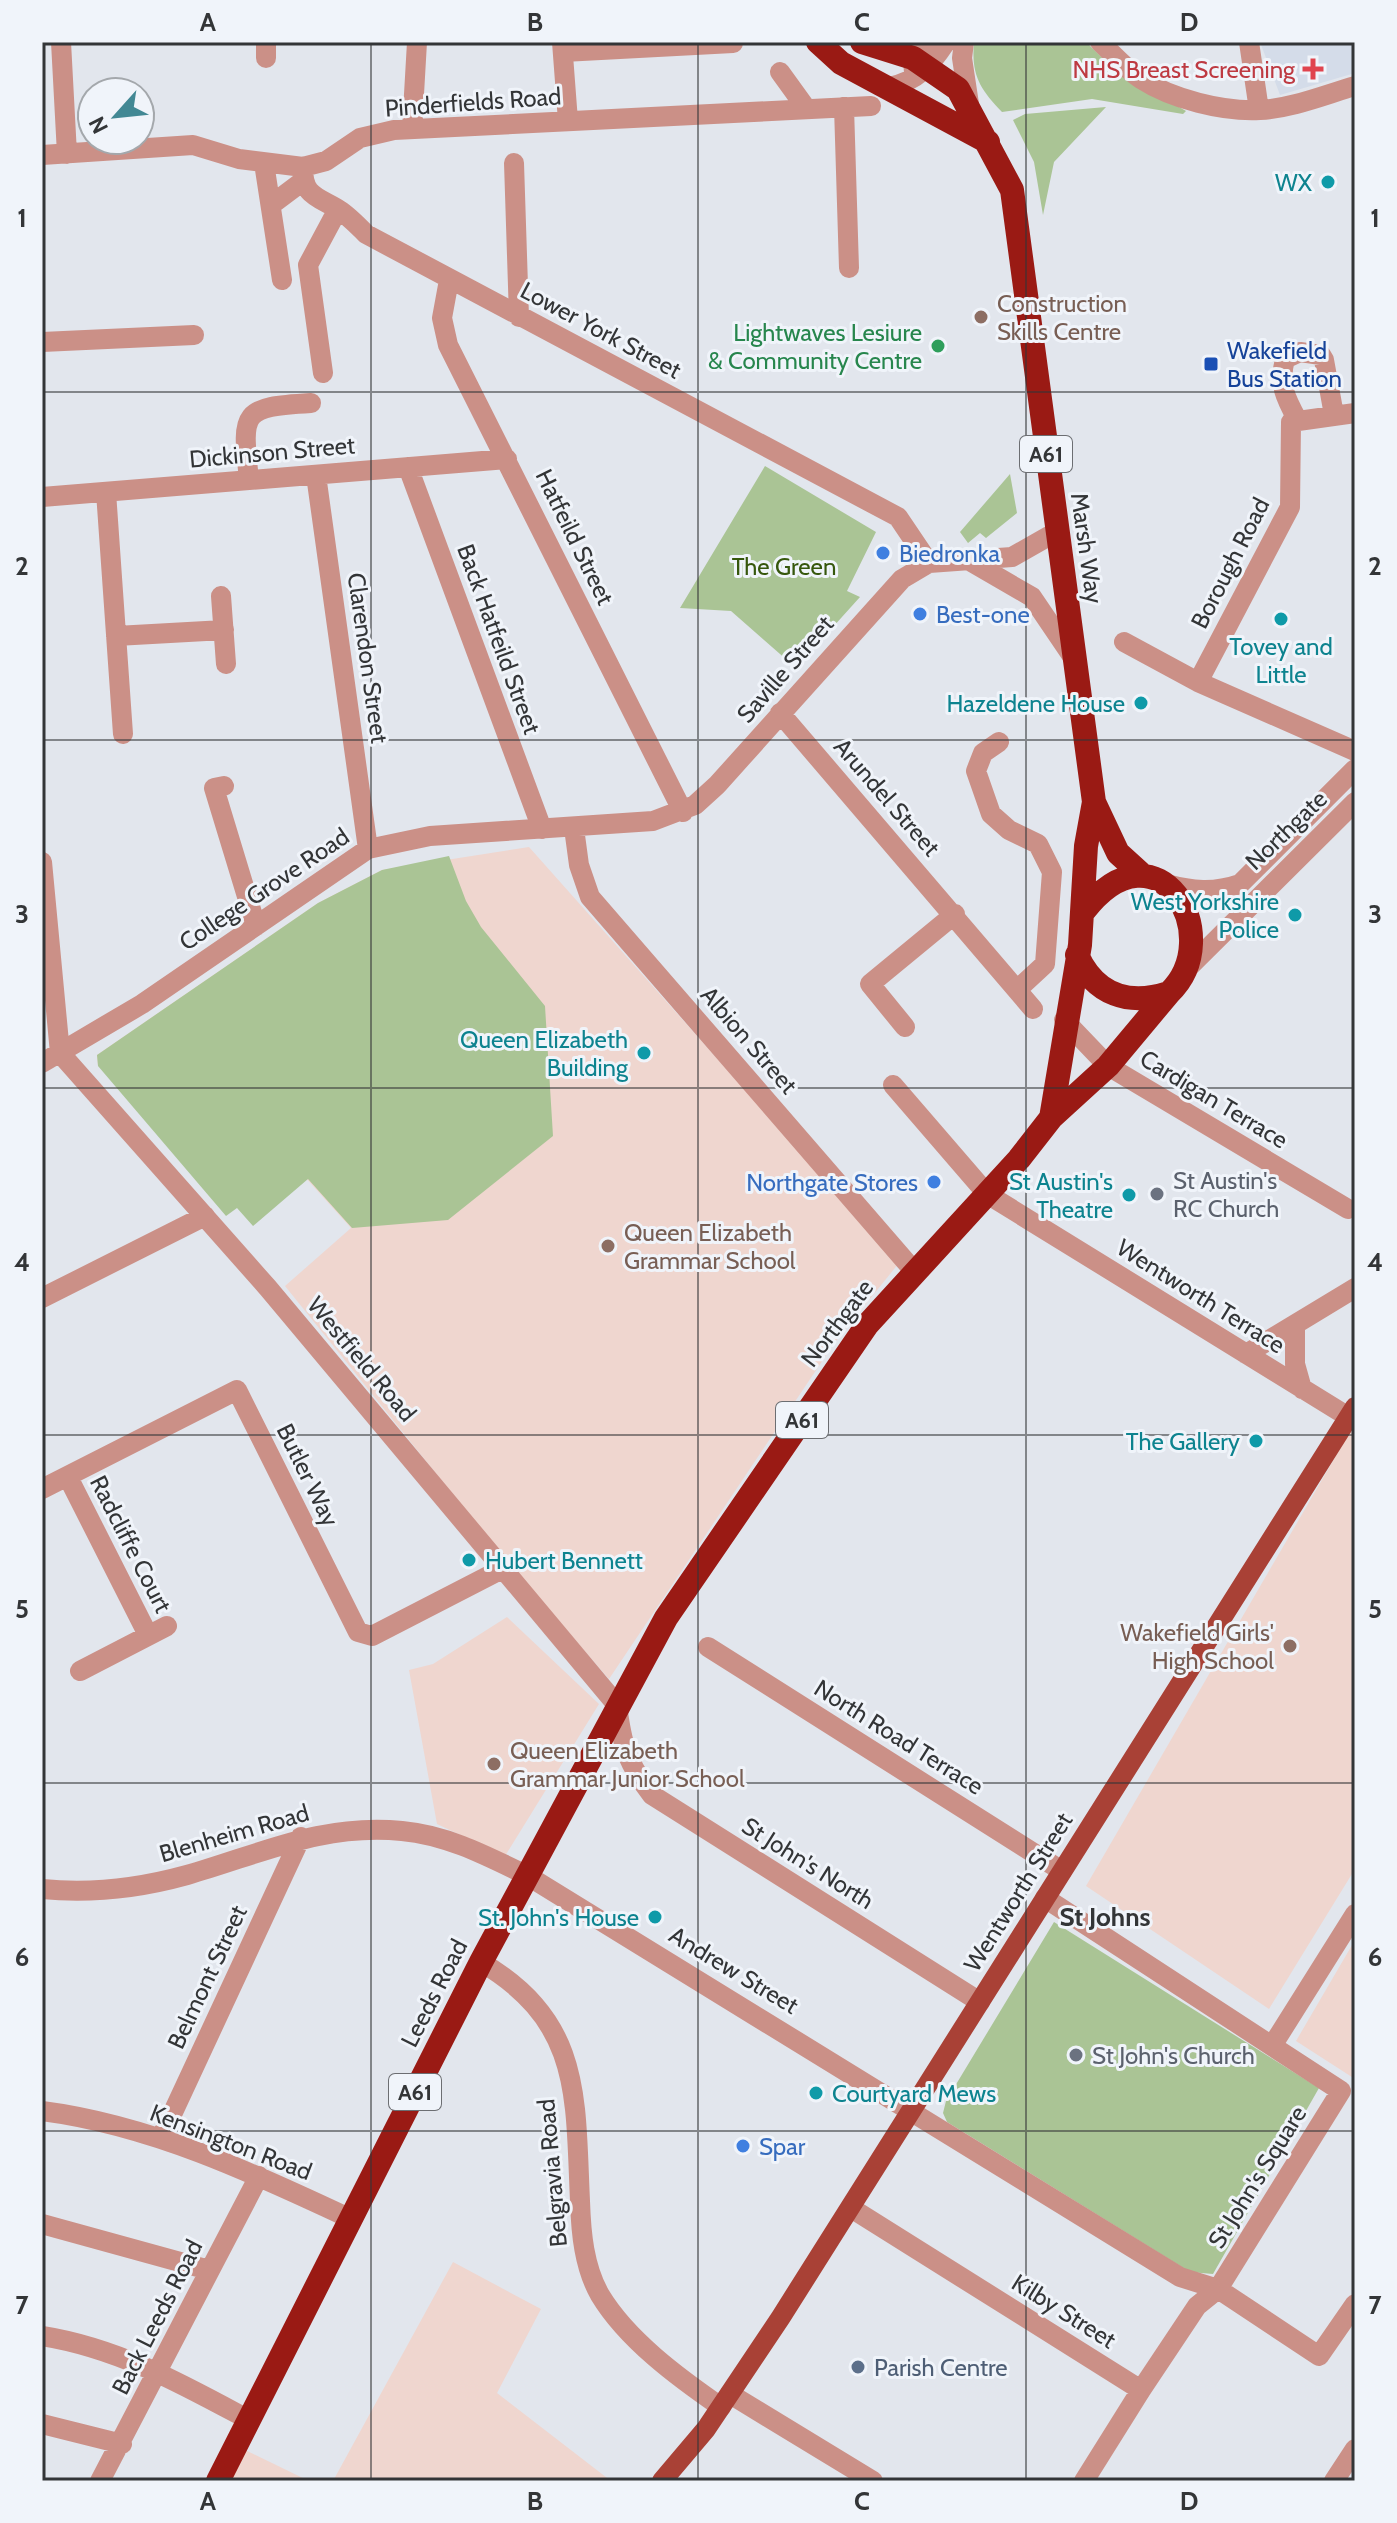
<svg xmlns="http://www.w3.org/2000/svg" width="1397" height="2523" font-family="Cabin,sans-serif">
	<style>
		.built { fill: #d4dce9 }
		.education { fill: #efd6cf }
		.green { fill: #aac495 }
		.lines { fill: none; stroke-linecap: round; stroke-linejoin: round }
		.minor { stroke: #cb9087; stroke-width: 20 }
		.major { stroke: #a94136; stroke-width: 20 }
		.highway { stroke: #9a1a14; stroke-width: 24 }
		.grid { fill: none; stroke: #333537; stroke-width: 2; stroke-opacity: 0.55 }
		.health-dot { fill: #e0444e; stroke: #f0f4fa; stroke-width: 3 }
		.culture-dot { fill: #0f9aa8; stroke: #f0f4fa; stroke-width: 3 }
		.education-dot { fill: #8d6e63; stroke: #f0f4fa; stroke-width: 3 }
		.leisure-dot { fill: #2e9e5b; stroke: #f0f4fa; stroke-width: 3 }
		.transit-dot { fill: #1a4fb4; stroke: #f0f4fa; stroke-width: 3 }
		.shop-dot { fill: #3f7fe0; stroke: #f0f4fa; stroke-width: 3 }
		.worship-dot { fill: #6b7280; stroke: #f0f4fa; stroke-width: 3 }
		.service-dot { fill: #5c6f8a; stroke: #f0f4fa; stroke-width: 3 }
		.labels { text-anchor: middle; dominant-baseline: central; stroke-width: 6; stroke-linejoin: round; paint-order: stroke }
		.shield { fill: #f0f4fa; stroke: #6c6e72; stroke-width: 2 }
		.shield-label { font-size: 22px; font-weight: bold; fill: #333537 }
		.health-label { font-size: 24px; fill: #be3a42; stroke: #f0f4fa; text-anchor: end }
		.street-label { font-size: 24px; fill: #333537; stroke: #f0f4fa }
		.culture-label { font-size: 24px; fill: #0d838f; stroke: #f0f4fa; text-anchor: end }
		.education-label { font-size: 24px; fill: #785e54; stroke: #f0f4fa; text-anchor: start }
		.leisure-label { font-size: 24px; fill: #27864d; stroke: #f0f4fa; text-anchor: end }
		.transit-label { font-size: 24px; fill: #164399; stroke: #f0f4fa; text-anchor: start }
		.shop-label { font-size: 24px; fill: #366cbe; stroke: #f0f4fa; text-anchor: start }
		.park-label { font-size: 24px; fill: #36570c; stroke: #f0f4fa }
		.worship-label { font-size: 24px; fill: #5b616d; stroke: #f0f4fa; text-anchor: start }
		.service-label { font-size: 24px; fill: #4e5e75; stroke: #f0f4fa; text-anchor: start }
		.neighbourhood-label { font-size: 26px; font-weight: bold; fill: #333537; stroke: #f0f4fa }
		.neatline { fill: none; stroke: #333537; stroke-width: 3 }
		.grid-label { font-size: 26px; text-anchor: middle; font-weight: bold; fill: #333537 }
	</style>
	<rect width="100%" height="100%" fill="#e2e6ed"/>
	<path class="built" d="M1260,42H1355V73L1280,95Z"/>
	<path class="education" d="M529,847L899,1263L835,1342L609,1679L509,1564L285,1286L351,1228L285,1155L98,1066L97,1055L318,903L382,870Z
		M1355,1423V1869L1269,2009L1086,1886Z
		M507,1617L599,1704L505,1856L437,1824L409,1670L433,1664Z
		M1355,1940V2079L1296,2041Z
		M453,2262L541,2309L497,2393L611,2481H333Z
		M245,2450L309,2481H229Z"/>
	<path class="green" d="M974,42H1086L1115,70L1186,111L1183,114L1092,99L1002,112C980,89 971,75 974,42Z
		M1106,107L1054,162L1043,215L1034,162L1013,120L1025,114Z
		M765,466L876,532L847,591L860,597L796,668L731,611L680,608Z
		M1010,474L1017,513L986,538L980,533L968,543L960,532Z
		M449,856L466,901L481,927L545,1006L553,1136L448,1220L352,1228L308,1179L253,1226L237,1208L226,1216L98,1066L97,1055L318,903L382,870Z
		M1054,1922L1319,2088L1213,2274L1190,2272L947,2122L943,2113L946,2101Z"/>
	<g class="lines">
		<path class="minor" d="M61,42L67,154
			M266,42V58
			M562,42L568,121
			M964,42L962,58L969,104
			M1100,42C1113,54 1127,70 1141,79C1172,99 1223,112 1260,110C1293,108 1324,95 1355,86
			M1249,42L1259,110
			M563,52L733,43
			M780,72L806,108
			M914,73L913,58L924,42
			M889,87C918,81 930,66 946,42
			M844,107L849,268
			M412,129L417,42
			M42,155L193,145L239,159L303,167L326,161L360,138L394,130L871,106
			M264,163L282,280
			M514,163L519,317
			M303,167C303,195 315,196 336,208C347,214 357,225 366,234L898,517L929,563
			M271,205L303,181
			M449,280L442,318L448,345L683,812
			M42,342L194,335
			M323,373L308,265L338,209
			M1298,421C1286,399 1278,385 1285,359L1300,352L1321,355L1324,360L1334,415
			M408,467L542,829
			M316,475L368,849
			M249,480C242,412 240,407 311,403
			M106,492L123,734
			M42,497L507,459
			M970,561L1032,597L1074,659
			M221,596L226,664
			M116,636L224,630
			M1124,642L1198,682L1355,751
			M1198,682L1290,507L1291,422L1355,413
			M780,713L1033,1009
			M999,742L983,753L976,771L991,814L1009,830L1038,844L1052,872L1045,964L1018,989
			M224,786L214,788L256,926
			M574,828L579,865L590,897L914,1271
			M42,862L60,1053L268,1288L617,1705C622,1745 627,1763 652,1795L980,2002
			M1166,884C1192,891 1214,893 1240,884L1355,769
			M1190,966L1355,802
			M1064,1020L1108,1066L1348,1209
			M905,1027L870,984L955,914
			M42,1063L142,1004L368,849L430,836L653,821L695,805L717,785L902,579L929,563L1012,557L1056,532
			M893,1085L987,1194L1347,1416
			M42,1298L205,1216
			M1295,1326V1364L1302,1389
			M1246,1354L1355,1288
			M68,1477L148,1635
			M42,1489L237,1390L358,1632L372,1636L504,1568
			M708,1647L1062,1871
			M80,1671L167,1626
			M42,1889C91,1894 140,1888 187,1875C261,1854 322,1823 402,1831C447,1835 487,1856 528,1876L1180,2277L1218,2289L1319,2356L1355,2304
			M481,1962C582,2022 575,2095 580,2201C581,2233 584,2267 600,2295C627,2340 679,2378 721,2407
			M1272,2046L1355,1914
			M42,2111C151,2125 253,2173 351,2219
			M161,2138L301,1837
			M851,2208L1141,2390L1197,2306L1218,2289L1341,2091L1045,1898
			M42,2224L209,2270
			M42,2336C118,2348 182,2384 249,2420
			M730,2394L873,2481
			M42,2424L122,2444
			M100,2481L259,2176
			M1084,2481L1141,2390
			M1334,2481L1355,2449"/>
		<path class="major" d="M662,2481L706,2429L781,2317L1355,1407"/>
		<path class="highway" d="M818,42L841,63L988,142
			M862,42L913,58L958,89L1012,190L1094,802L1118,853L1140,873
			M1077,955C1095,995 1129,1006 1169,993C1228,937 1158,816 1084,911
			M1051,1118L1080,945L1086,846L1094,802
			M218,2481L481,1962L666,1618L867,1325L1019,1159L1051,1118L1108,1066L1169,993"/>
	</g>
	<path class="grid" d="M371,42V2481M698,42V2481M1026,42V2481M42,392H1355M42,740H1355M42,1088H1355M42,1435H1355M42,1783H1355M42,2131H1355"/>
	<path class="health-dot" d="M1309 57h8v8h8v8h-8v8h-8v-8h-8v-8h8z"/>
	<g class="culture-dot">
		<circle cx="1328" cy="182" r="8"/>
		<circle cx="1281" cy="619" r="8"/>
		<circle cx="1141" cy="703" r="8"/>
		<circle cx="1295" cy="915" r="8"/>
		<circle cx="644" cy="1053" r="8"/>
		<circle cx="1129" cy="1195" r="8"/>
		<circle cx="1256" cy="1441" r="8"/>
		<circle cx="469" cy="1560" r="8"/>
		<circle cx="655" cy="1917" r="8"/>
		<circle cx="816" cy="2093" r="8"/>
	</g>
	<g class="education-dot">
		<circle cx="981" cy="317" r="8"/>
		<circle cx="608" cy="1246" r="8"/>
		<circle cx="1290" cy="1646" r="8"/>
		<circle cx="494" cy="1764" r="8"/>
	</g>
	<circle class="leisure-dot" cx="938" cy="346" r="8"/>
	<rect class="transit-dot" x="1203" y="356" width="16" height="16" rx="4"/>
	<g class="shop-dot">
		<circle cx="883" cy="553" r="8"/>
		<circle cx="920" cy="614" r="8"/>
		<circle cx="934" cy="1182" r="8"/>
		<circle cx="743" cy="2146" r="8"/>
	</g>
	<g class="worship-dot">
		<circle cx="1157" cy="1194" r="8"/>
		<circle cx="1076" cy="2055" r="8"/>
	</g>
	<circle class="service-dot" cx="858" cy="2367" r="8"/>
	<g class="labels">
		<g class="shield">
			<rect x="1020" y="436" width="52" height="36" rx="6"/>
			<rect x="776" y="1402" width="52" height="36" rx="6"/>
			<rect x="389" y="2074" width="52" height="36" rx="6"/>
		</g>
		<g class="shield-label">
			<text x="1046" y="454">A61</text>
			<text x="802" y="1420">A61</text>
			<text x="415" y="2092">A61</text>
		</g>
		<g class="health-label">
			<text x="1295" y="69">NHS Breast Screening</text>
		</g>
		<g class="street-label">
			<text transform="translate(473 102) rotate(-4)">Pinderfields Road</text>
			<text transform="translate(601 330) rotate(28)">Lower York Street</text>
			<text transform="translate(272 452) rotate(-5)">Dickinson Street</text>
			<text transform="translate(575 537) rotate(64)">Hatfeild Street</text>
			<text transform="translate(1087 548) rotate(82)">Marsh Way</text>
			<text transform="translate(1230 563) rotate(-63)">Borough Road</text>
			<text transform="translate(499 639) rotate(70)">Back Hatfeild Street</text>
			<text transform="translate(368 658) rotate(82)">Clarendon Street</text>
			<text transform="translate(785 669) rotate(-49)">Saville Street</text>
			<text transform="translate(887 797) rotate(49)">Arundel Street</text>
			<text transform="translate(1286 830) rotate(-44)">Northgate</text>
			<text transform="translate(264 889) rotate(-34)">College Grove Road</text>
			<text transform="translate(749 1040) rotate(49)">Albion Street</text>
			<text transform="translate(1214 1099) rotate(31)">Cardigan Terrace</text>
			<text transform="translate(1201 1296) rotate(32)">Wentworth Terrace</text>
			<text transform="translate(837 1323) rotate(-53)">Northgate</text>
			<text transform="translate(362 1359) rotate(50)">Westfield Road</text>
			<text transform="translate(308 1475) rotate(64)">Butler Way</text>
			<text transform="translate(131 1544) rotate(63)">Radcliffe Court</text>
			<text transform="translate(899 1737) rotate(32)">North Road Terrace</text>
			<text transform="translate(234 1833) rotate(-16)">Blenheim Road</text>
			<text transform="translate(808 1863) rotate(32)">St John's North</text>
			<text transform="translate(1018 1892) rotate(-58)">Wentworth Street</text>
			<text transform="translate(734 1970) rotate(31)">Andrew Street</text>
			<text transform="translate(207 1977) rotate(-65)">Belmont Street</text>
			<text transform="translate(434 1993) rotate(-63)">Leeds Road</text>
			<text transform="translate(231 2142) rotate(21)">Kensington Road</text>
			<text transform="translate(552 2173) rotate(-95)">Belgravia Road</text>
			<text transform="translate(1257 2177) rotate(-58)">St John's Square</text>
			<text transform="translate(1064 2311) rotate(32)">Kilby Street</text>
			<text transform="translate(157 2317) rotate(-63)">Back Leeds Road</text>
		</g>
		<g class="culture-label">
			<text x="1312" y="182">WX</text>
			<text x="1281" y="646" text-anchor="middle">Tovey and<tspan x="1281" dy="28">Little</tspan></text>
			<text x="1125" y="703">Hazeldene House</text>
			<text x="1279" y="901">West Yorkshire<tspan x="1279" dy="28">Police</tspan></text>
			<text x="628" y="1039">Queen Elizabeth<tspan x="628" dy="28">Building</tspan></text>
			<text x="1113" y="1181">St Austin's<tspan x="1113" dy="28">Theatre</tspan></text>
			<text x="1240" y="1441">The Gallery</text>
			<text x="485" y="1560" text-anchor="start">Hubert Bennett</text>
			<text x="639" y="1917">St. John's House</text>
			<text x="832" y="2093" text-anchor="start">Courtyard Mews</text>
		</g>
		<g class="education-label">
			<text x="997" y="303">Construction<tspan x="997" dy="28">Skills Centre</tspan></text>
			<text x="624" y="1232">Queen Elizabeth<tspan x="624" dy="28">Grammar School</tspan></text>
			<text x="1274" y="1632" text-anchor="end">Wakefield Girls'<tspan x="1274" dy="28">High School</tspan></text>
			<text x="510" y="1750">Queen Elizabeth<tspan x="510" dy="28">Grammar Junior School</tspan></text>
		</g>
		<g class="leisure-label">
			<text x="922" y="332">Lightwaves Lesiure<tspan x="922" dy="28">&amp; Community Centre</tspan></text>
		</g>
		<g class="transit-label">
			<text x="1227" y="350">Wakefield<tspan x="1227" dy="28">Bus Station</tspan></text>
		</g>
		<g class="shop-label">
			<text x="899" y="553">Biedronka</text>
			<text x="936" y="614">Best-one</text>
			<text x="918" y="1182" text-anchor="end">Northgate Stores</text>
			<text x="759" y="2146">Spar</text>
		</g>
		<g class="park-label">
			<text x="784" y="566">The Green</text>
		</g>
		<g class="worship-label">
			<text x="1173" y="1180">St Austin's<tspan x="1173" dy="28">RC Church</tspan></text>
			<text x="1092" y="2055">St John's Church</text>
		</g>
		<g class="service-label">
			<text x="874" y="2367">Parish Centre</text>
		</g>
		<g class="neighbourhood-label">
			<text x="1105" y="1917">St Johns</text>
		</g>
	</g>
	<rect width="1397" height="2523" fill="none" stroke="#f0f4fa" stroke-width="88"/>
	<g transform="translate(116 116) rotate(243)"><circle r="38" fill="#f0f4fa" stroke="#a4a8ac" stroke-width="2"/>
	<path d="M0-6L14 30L0 20L-14 30Z" fill="#428894"/>
	<text y="-12" font-size="22" font-weight="bold" text-anchor="middle" fill="#333537">N</text>
	</g>
	<rect x="44" y="44" width="1309" height="2435" class="neatline"/>
	<g class="grid-label">
		<text x="208" y="31">A</text>
		<text x="535" y="31">B</text>
		<text x="862" y="31">C</text>
		<text x="1189" y="31">D</text>
		<text x="22" y="227">1</text>
		<text x="1375" y="227">1</text>
		<text x="22" y="575">2</text>
		<text x="1375" y="575">2</text>
		<text x="22" y="923">3</text>
		<text x="1375" y="923">3</text>
		<text x="22" y="1271">4</text>
		<text x="1375" y="1271">4</text>
		<text x="22" y="1618">5</text>
		<text x="1375" y="1618">5</text>
		<text x="22" y="1966">6</text>
		<text x="1375" y="1966">6</text>
		<text x="22" y="2314">7</text>
		<text x="1375" y="2314">7</text>
		<text x="208" y="2510">A</text>
		<text x="535" y="2510">B</text>
		<text x="862" y="2510">C</text>
		<text x="1189" y="2510">D</text>
	</g>
</svg>
